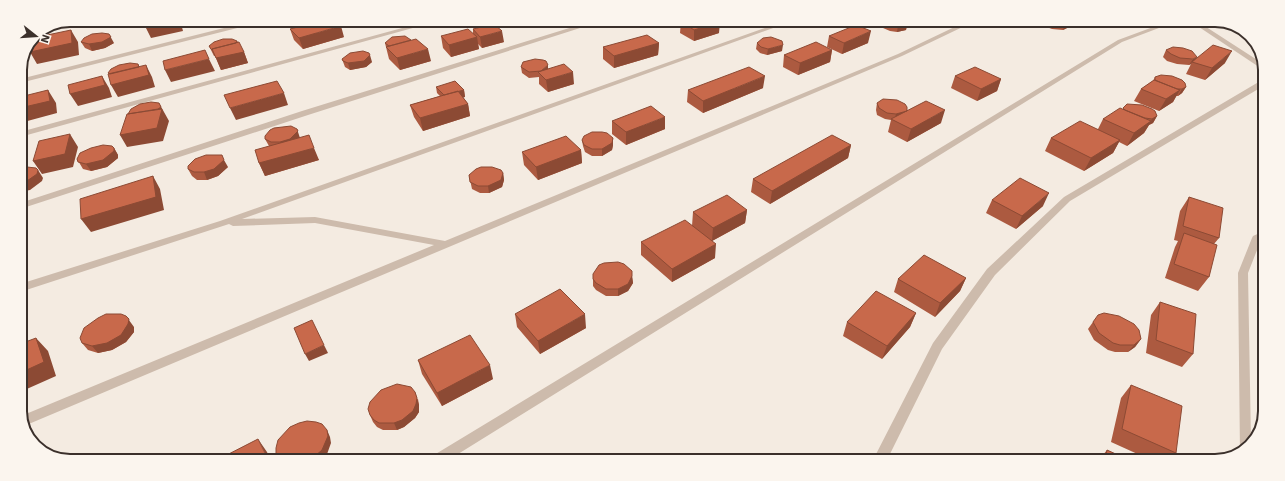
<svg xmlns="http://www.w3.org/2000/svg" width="1285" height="481" font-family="'Work Sans',sans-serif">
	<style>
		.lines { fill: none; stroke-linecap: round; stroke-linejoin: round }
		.minor { fill: #cdbbac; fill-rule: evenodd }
		.wall { fill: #ac5a40 }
		.shaded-wall { fill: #8c4a34 }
		.building { fill: #c8694b; stroke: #8c4a34 }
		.rim { fill: none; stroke: #3b302b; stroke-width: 2 }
	</style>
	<rect width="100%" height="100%" fill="#f4ebe1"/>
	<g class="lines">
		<path class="minor" d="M256,20H269L20,83V79Z
			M428,21H438L20,137V132Z
			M592,21H602L308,115L20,209V203L302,111Z
			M782,22H790L242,219L315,217L445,241L898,54L965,22H973L902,56L24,426L21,416L434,245L315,223L233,226L229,224L20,292V284L220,221Z
			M1164,23H1172L1122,42L450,459H432L434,455L1118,40Z
			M1193,23H1200L1265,65V71Z
			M1262,80H1265V85L1070,201L995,275L942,349L887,460H873L933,343L987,269L1064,197Z
			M1264,231V239L1261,240L1248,273L1251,442L1243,452L1240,454L1238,273L1252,238L1253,236Z"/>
	</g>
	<path class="wall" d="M681,21L719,33L694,41L680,33Z
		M882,22H908L906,30L897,32L890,31L883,28L882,24Z
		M911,22H927L918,25Z
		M1041,22H1070L1067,28L1063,30L1052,29L1044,26Z
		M290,29L344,37L303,49L294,40Z
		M473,29L504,42L482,48L478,44L479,49L451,57L443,48L441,36L473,34Z
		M829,36L868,43L842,54L827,47Z
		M237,41L244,52L248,63L221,70L215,56H214L209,46Z
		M81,42L114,43L105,48L92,51L85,48Z
		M385,43L431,61L400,70L389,59Z
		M659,43L658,55L614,68L603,59V47Z
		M757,43L782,51L767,55L760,53L756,49Z
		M832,50L830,62L798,75L783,67L784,55Z
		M1166,50L1195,60L1225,63L1205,80L1186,74L1191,64L1189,65L1177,64L1167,61L1163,57Z
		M342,59L372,62L366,67L350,70L345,67Z
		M521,67L548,69L574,84L548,92L539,84V77L529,78L522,73Z
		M955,76L1001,79L997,91L977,101L951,88Z
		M1155,77L1186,87L1182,93L1178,96H1176L1173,102L1159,111L1134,101L1141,89L1153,81Z
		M436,87L464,90L465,97H463L468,104L470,116L423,131L414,117L410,105L440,96L437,93Z
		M763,88L703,113L687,102L688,90Z
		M877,103L907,111L941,123L907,142L888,132L891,120L885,119L877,115L876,110Z
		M1123,108L1157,116L1153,123L1149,125L1144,133L1127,146L1119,142L1113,153L1084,171L1045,151L1051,138L1098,129L1103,119L1123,109Z
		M612,121L665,129L626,145L612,134Z
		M300,138L319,160L265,176L259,163L269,146L265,139Z
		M582,140L613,145L612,150L602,156H592L585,152L583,146Z
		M851,145L848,158L770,204L751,192L753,179Z
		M114,148L118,155V158L107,167L91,171L83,169L77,159Z
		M581,150L582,163L538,180L524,165L522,152Z
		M228,167L218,176L207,180H197L192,176L188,169Z
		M503,173L504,180L502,187L489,193H480L472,189L469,175Z
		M1189,197L1219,238L1214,244L1209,277L1198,291L1165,278L1175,247L1178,241L1174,240L1180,211Z
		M992,200L1043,206L1016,229L986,213Z
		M747,210L745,223L712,241L715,258L672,282L641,255V242L692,226L693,212Z
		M632,276L633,283L628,291L618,296H606L596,290L593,286V279Z
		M966,278L960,291L935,317L894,292L898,279Z
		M1160,302L1193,354L1182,367L1146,353L1151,315Z
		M916,313L910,327L882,359L843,336L847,322Z
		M515,314L586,328L540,354L517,327Z
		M1093,322L1141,339L1135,347L1128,352H1115L1108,350L1094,340L1088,329Z
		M134,327V332L126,342L112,350L98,353L88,350L82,343Z
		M418,360L493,379L442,406L422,374Z
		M1131,385L1176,453L1169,461H1153L1111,442L1121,398Z
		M418,399L419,405V412L415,418L404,427L397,430H383L377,427L373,422L370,415Z
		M1107,450L1131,461H1098Z"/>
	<path class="shaded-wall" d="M173,20H180L183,31L151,38L145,26Z
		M720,22L719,33L694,41V30Z
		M919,22H927L918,25Z
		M1070,22L1067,28L1063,30L1065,24Z
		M907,24L906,30L897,32L898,26Z
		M341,26L344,37L303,49L299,38Z
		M71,30L78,42L79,55L37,64L30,52Z
		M502,31L504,42L482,48L480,37Z
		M871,31L868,43L842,54L844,43Z
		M109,34L114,43L105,48L92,51L89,44Z
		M477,37L479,49L451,57L449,45Z
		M237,41L239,47L244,52L248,63L221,70L216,58Z
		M659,43L658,55L614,68V56Z
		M783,45L782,51L767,55L768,49Z
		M428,49L431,61L400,70L397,58Z
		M832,50L830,62L798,75L800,63Z
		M1232,51L1225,63L1205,80L1212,68Z
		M26,54L27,55V65L20,67Z
		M370,55L372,62L366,67L350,70L348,63Z
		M1197,57L1194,62H1192L1191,64L1189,65L1193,59Z
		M209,59L215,71L171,82L165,70Z
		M138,64L141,70L146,65L152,77L155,87L118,97L111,85Z
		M548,65V72L541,71Z
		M573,72L574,84L548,92L546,80Z
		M102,76L109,88L112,97L78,106L70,94Z
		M765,76L763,88L703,113V101Z
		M1001,79L997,91L977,101L981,89Z
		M1186,87L1182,93L1178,96L1182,89Z
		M48,90L56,103L57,113L20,123V108Z
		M464,90L465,97L446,103L445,96Z
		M1180,90L1173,102L1159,111L1166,99Z
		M284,93L288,105L236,120L230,108Z
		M159,103L169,121L163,141L127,147L120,135Z
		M468,104L470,116L423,131L420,118Z
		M945,110L941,123L907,142L911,129Z
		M907,111L905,118L894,121L896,114Z
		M1157,116L1153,123L1149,125L1144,133L1127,146L1134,133L1151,121L1152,119Z
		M665,117V129L626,145V132Z
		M297,129L300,138L283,149L280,142Z
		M70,134L78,147L73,167L42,174L33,161Z
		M613,138V145L612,150L602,156V149Z
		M1120,140L1113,153L1084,171L1091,158Z
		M851,145L848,158L770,204L772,191Z
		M114,148L118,155V158L107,167L91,171L86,164Z
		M314,148L319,160L265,176L259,163Z
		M581,150L582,163L538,180L536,167Z
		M224,160L228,167L218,176L207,180L204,172Z
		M38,170L43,178L42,181L30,190L20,192V184Z
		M503,173L504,180L502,187L489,193L488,186Z
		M153,176L160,189L164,210L91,232L81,219Z
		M1049,193L1043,206L1016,229L1022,216Z
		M747,210L745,223L712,241L713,228Z
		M716,244L715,258L672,282V269Z
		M632,276L633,283L628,291L618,296V289Z
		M966,278L960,291L935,317L940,303Z
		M916,313L910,327L882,359L887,346Z
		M585,314L586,328L540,354L538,341Z
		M126,316L134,327V332L126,342L112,350L98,353L92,346Z
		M36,338L48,351L56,376L20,392V373Z
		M1141,339L1135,347L1128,352L1134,345Z
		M324,345L328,353L309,361L305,354Z
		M490,365L493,379L442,406L437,393Z
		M415,392L419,405V412L415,418L404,427L397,430L394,423Z
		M327,430L330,437L331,443L326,457L324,459H310Z
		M258,439L267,452L270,459H268Z"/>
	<path class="building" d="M144,20H173L145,26Z
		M321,21H335L341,26L299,38L290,29Z
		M681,21L720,22L694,30Z
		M884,22H908L907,24L898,26L891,25Z
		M1052,22H1069L1065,24L1054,23Z
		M494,24L502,31L480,37L473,29Z
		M856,25L871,31L844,43L829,36Z
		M468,29L477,37L449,45L441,36Z
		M71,30L72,43L30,52V44L33,38Z
		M102,33L109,34L111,37L102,42L89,44L81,42L84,38L92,34Z
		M647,35L659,43L614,56L603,47Z
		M405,36L411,40L389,46L385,43L392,37Z
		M771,37L782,41L783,45L768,49L761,47L757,43L763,38Z
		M223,39H232L237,41L236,43L212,49V50L211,49L209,46L214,42Z
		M416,39L428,49L397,58L386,47Z
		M239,42L244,52L216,58L212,49Z
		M816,42L832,50L800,63L784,55Z
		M1213,45L1232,51L1212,68L1192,62Z
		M1173,47L1183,48L1192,51L1197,57L1193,59L1180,58L1171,54L1166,50Z
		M205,50L209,59L165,70L163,61Z
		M363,51L369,53L370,55L364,61L348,63L343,61L342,59L350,53Z
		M535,59L543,60L546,61L548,65L541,71L529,72L521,67L523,62Z
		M130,63L138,64L139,67L110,74L108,73L111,69L119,65Z
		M564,64L573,72L546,80L538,72Z
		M146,65L149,75L111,85L108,74Z
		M749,67L765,76L703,101L688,90Z
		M975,67L1001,79L981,89L955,76Z
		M1161,75L1172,76L1182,80L1185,83L1186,87L1182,89H1177L1155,80V77Z
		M102,76L105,85L70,94L68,85Z
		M1154,80L1180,90L1166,99L1141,89Z
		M277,81L284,93L230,108L224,95Z
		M455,81L464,90L444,95L436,87Z
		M48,90L50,101L20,108V97Z
		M458,91L468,104L420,118L410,105Z
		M883,99L897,100L905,104L907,107V111L896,114L887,113L879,108L877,103Z
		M926,101L945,110L911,129L891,119Z
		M151,102L159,103L161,107L158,109L128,114L131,109L140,104Z
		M1127,104L1142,105L1152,109L1155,111L1157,116L1152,119L1145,118L1125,110L1123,108Z
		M651,106L665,117L626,132L612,121Z
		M1120,108L1151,121L1134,133L1103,119Z
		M162,109L157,128L120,135L127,114Z
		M1080,121L1120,140L1091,158L1051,138Z
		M291,126L297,129L298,131L290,139L280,142H271L265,139V136L270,130L274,128Z
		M592,132H602L607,133L613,138L612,143L602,149H592L584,145L582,140L584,136Z
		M70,134L65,154L33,161L39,141Z
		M309,135L314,148L259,163L255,150Z
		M832,135L851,145L772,191L753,179Z
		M566,136L581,150L536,167L522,152Z
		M103,145L112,146L114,148V151L103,160L86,164L78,162L77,159L80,153L91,148Z
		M206,155H222L224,160L214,169L204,172H194L188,169V166L195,159Z
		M27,167L36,168L38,170L37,174L24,183L20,184V168Z
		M481,167H492L501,170L503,173L501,180L488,186H478L470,182L469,175L476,169Z
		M153,176L156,197L81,219L80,199Z
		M1020,178L1049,193L1022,216L992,200Z
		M727,195L747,210L713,228L693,212Z
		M1189,197L1223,208L1219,238L1183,226Z
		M685,220L716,244L672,269L641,242Z
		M1184,233L1217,245L1209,277L1174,264Z
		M924,255L966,278L940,303L898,279Z
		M618,262L624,264L632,271V276L628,284L618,289H606L596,283L593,279V274L599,265L604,263Z
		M560,289L585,314L538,341L515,314Z
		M876,291L916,313L887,346L847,322Z
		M1160,302L1196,314L1193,354L1156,340Z
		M1104,313L1119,316L1134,324L1139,330L1141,339L1134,345H1120L1113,343L1099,333L1093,322L1098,315Z
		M106,314H121L126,316L129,319L128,324L121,335L107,343L92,346L82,343L80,338L84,328L98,318Z
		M312,320L324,345L305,354L294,328Z
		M470,335L490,365L437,393L418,360Z
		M36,338L44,362L20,373V344Z
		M397,384L411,387L415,392L417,398L416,404L413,411L402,420L394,423H379L374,420L370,415L368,409L370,402L381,390Z
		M1131,385L1182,406L1176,453L1122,429Z
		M307,421L316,422L322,424L327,430L328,436L322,450L315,456L310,459H279L276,455V448L278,440L290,427L299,423Z
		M258,439L268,459H219Z
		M1107,450L1131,461H1105Z"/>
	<path d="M0 0H1285V481H0ZM70 27H1215A43 43 0 0 1 1258 70V411A43 43 0 0 1 1215 454H70A43 43 0 0 1 27 411V70A43 43 0 0 1 70 27Z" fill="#fbf5ee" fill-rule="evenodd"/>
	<path class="rim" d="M70 27H1215A43 43 0 0 1 1258 70V411A43 43 0 0 1 1215 454H70A43 43 0 0 1 27 411V70A43 43 0 0 1 70 27Z"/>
	<g transform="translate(36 36) rotate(107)" stroke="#fbf5ee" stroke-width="3" paint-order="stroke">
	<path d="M0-3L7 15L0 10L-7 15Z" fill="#3b302b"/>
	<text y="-6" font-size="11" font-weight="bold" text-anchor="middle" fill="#3b302b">N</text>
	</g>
</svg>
